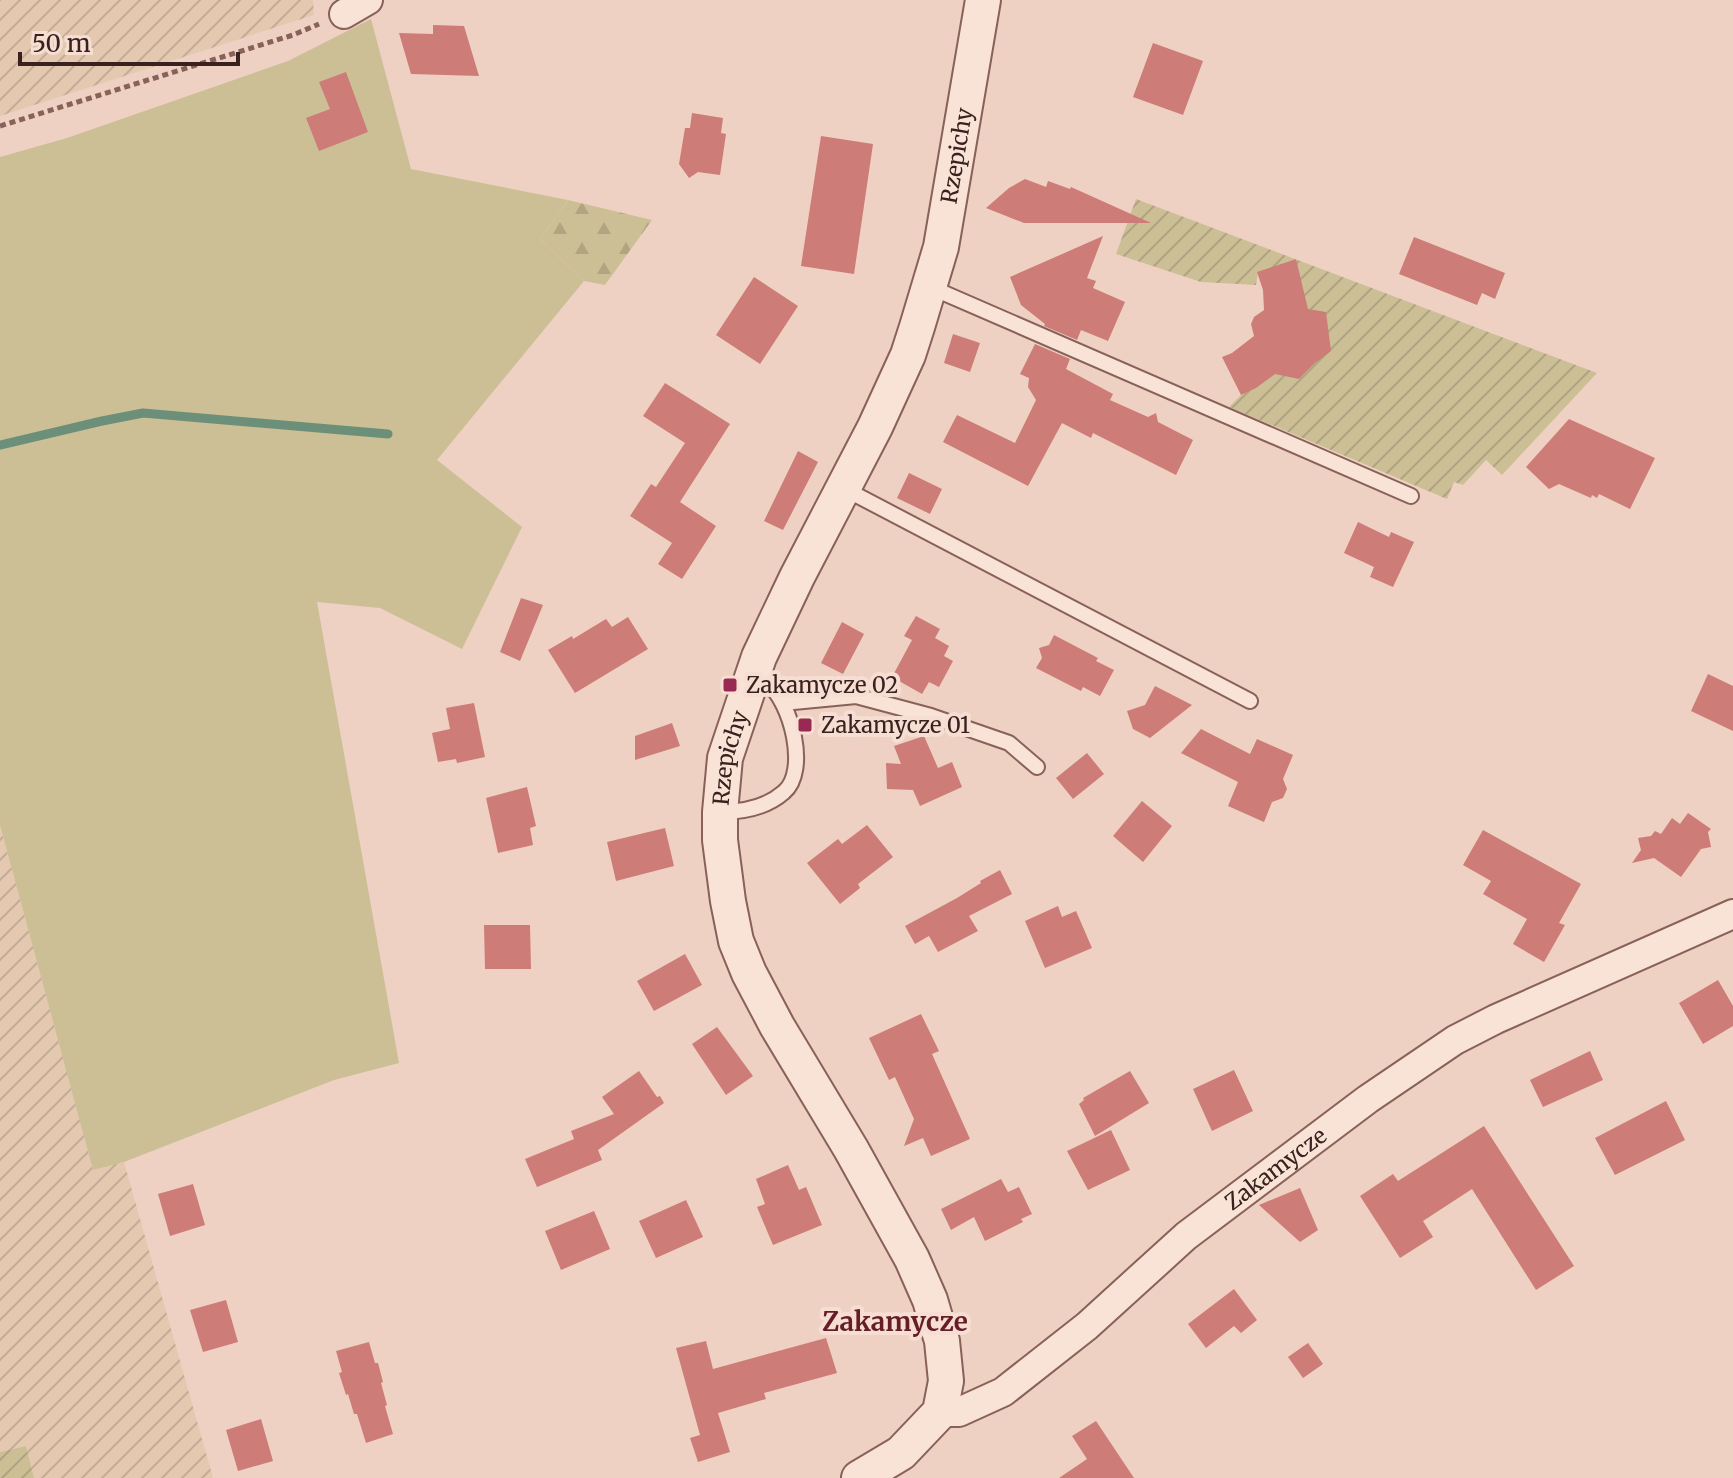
<svg xmlns="http://www.w3.org/2000/svg" width="1733" height="1478" font-family="Merriweather,serif">
	<style>
		.farmland { fill: url(#farmland-furrows) }
		.grass { fill: #ccbf96 }
		.forest { fill: url(#forest-firs) }
		.garden { fill: url(#garden-furrows) }
		.lines { fill: none; stroke-linecap: round; stroke-linejoin: round }
		.stream { stroke: #6c8f79; stroke-width: 9 }
		.building { fill: #cd7c78 }
		.service-casing { stroke: #886159; stroke-width: 18 }
		.minor-casing { stroke: #886159; stroke-width: 32 }
		.tertiary-casing { stroke: #886159; stroke-width: 38 }
		.path { stroke: #886159; stroke-width: 5; stroke-dasharray: 6 4; stroke-linecap: butt }
		.service { stroke: #f9e2d6; stroke-width: 14 }
		.minor { stroke: #f9e2d6; stroke-width: 28 }
		.tertiary { stroke: #f9e2d6; stroke-width: 34 }
		.poi-dot { fill: #982952; stroke: #f6ded2; stroke-width: 3 }
		.labels { text-anchor: middle; dominant-baseline: central; stroke-width: 8; stroke-linejoin: round; paint-order: stroke }
		.street-label { font-size: 22px; fill: #38211e; stroke: #f6ded2 }
		.poi-label { font-size: 22px; fill: #38211e; stroke: #f6ded2; text-anchor: start }
		.quarter-label { font-size: 26px; font-weight: bold; fill: #651d28; stroke: #f6ded2 }
	</style>
	<defs>
		<pattern id="farmland-furrows" width="10" height="10" patternUnits="userSpaceOnUse" patternTransform="scale(2)"><rect width="10" height="10" fill="#e4c9b0"/><path d="M-1 1l2-2M0 10L10 0M9 11l2-2" fill="none" stroke="#c4ac97"/></pattern>
		<pattern id="forest-firs" width="22" height="20" patternUnits="userSpaceOnUse" patternTransform="scale(2)"><rect width="22" height="20" fill="#ccbf96"/><path d="M5 1l3.5 6h-7zM16 11l3.5 6h-7z" fill="#b0a481"/></pattern>
		<pattern id="garden-furrows" width="10" height="10" patternUnits="userSpaceOnUse" patternTransform="scale(2)"><rect width="10" height="10" fill="#ccbf96"/><path d="M-1 1l2-2M0 10L10 0M9 11l2-2" fill="none" stroke="#b0a481"/></pattern>
	</defs>
	<rect width="100%" height="100%" fill="#eed1c2"/>
	<path class="farmland" d="M0,0H313L314,15L0,116Z
		M0,825L93,1169L124,1162L213,1478H34L26,1446L0,1452Z"/>
	<path class="grass" d="M371,19L411,169L568,200L540,239L584,281L437,460L522,527L462,649L380,608L317,602L399,1063L334,1080L124,1162L93,1170L0,825V157L67,138L288,61Z"/>
	<path class="forest" d="M568,200L652,220L605,285L584,281L540,239Z"/>
	<path class="garden" d="M1136,199L1597,373L1502,475L1486,460L1463,485L1454,482L1447,499L1229,407L1241,395L1281,369L1306,307L1258,273L1256,285L1201,282L1116,254Z
		M26,1446L34,1478H0V1452Z"/>
	<g class="lines">
		<path class="stream" d="M0,445L102,421L143,413L388,434"/>
	</g>
	<path class="building" d="M433,25L464,26L479,76L411,74L399,33L433,34Z
		M1153,43L1203,61L1183,115L1133,97Z
		M346,72L368,132L319,151L306,118L330,109L319,82Z
		M692,113L723,118L721,133L726,134L720,175L698,172L689,178L679,164L685,128H690Z
		M821,136L873,144L854,274L801,266Z
		M1025,179L1046,187L1048,181L1070,189L1071,187L1151,223H1024L986,208L1009,188Z
		M1103,236L1087,278L1096,281L1093,288L1125,302L1108,341L1081,330L1077,340L1044,326L1045,324L1021,305L1010,277Z
		M1414,237L1505,273L1495,299L1482,293L1477,305L1399,274Z
		M1296,259L1308,309L1326,312L1331,351L1315,363L1299,379L1275,374L1256,388L1241,395L1222,357L1232,353L1254,336L1251,324L1254,317L1264,310L1263,290L1257,272Z
		M754,277L798,306L760,364L716,335Z
		M953,334L980,343L970,372L944,363Z
		M1035,344L1070,359L1066,369L1113,394L1110,400L1148,417L1156,413L1158,422L1193,440L1176,475L1093,433L1091,438L1062,423L1028,486L943,442L957,415L1015,443L1036,400L1028,387L1029,378L1020,374Z
		M665,383L730,424L680,502L716,526L682,579L658,564L672,543L630,516L651,484L656,487L685,443L643,416Z
		M1569,419L1655,458L1630,509L1599,494L1597,498L1592,495L1591,498L1559,484L1549,489L1526,467Z
		M798,451L818,462L783,530L764,521Z
		M909,473L942,489L930,514L897,498Z
		M1358,522L1389,537L1391,532L1414,542L1393,587L1370,577L1374,567L1344,553Z
		M521,598L543,605L520,661L500,652Z
		M916,616L940,629L935,638L949,646L944,656L953,661L939,687L929,682L922,694L892,677L912,640L904,636Z
		M628,617L648,649L575,693L548,650L572,636L573,639L606,619L612,627Z
		M842,622L864,634L843,674L821,663Z
		M1054,635L1098,658L1096,661L1114,670L1100,696L1083,687L1081,691L1036,668L1042,658L1039,648L1049,645Z
		M1708,674L1733,686V731L1691,711Z
		M1155,686L1192,705L1150,738L1133,729L1127,711L1145,705Z
		M474,703L485,757L457,763L456,759L438,762L432,733L450,729L446,708Z
		M672,723L680,746L635,760V736Z
		M1201,729L1250,754L1257,739L1293,755L1283,779L1287,789L1283,798L1272,802L1264,822L1228,806L1238,782L1181,753Z
		M924,736L938,768L952,762L962,787L920,806L913,790L887,789L886,763L901,764L894,746Z
		M1087,753L1104,774L1073,799L1056,778Z
		M527,787L536,826L530,828L533,845L498,853L486,798Z
		M1142,801L1172,826L1143,862L1113,836Z
		M1688,813L1711,829L1708,832L1711,847L1701,849L1681,877L1654,858L1632,863L1641,850L1638,838L1651,836L1655,831L1661,834L1672,818L1680,824Z
		M867,825L893,857L858,884L860,888L840,904L807,863L838,839L842,844Z
		M665,828L674,866L616,881L607,842Z
		M1483,830L1581,884L1559,923L1565,925L1544,962L1513,944L1527,919L1483,894L1491,881L1463,865Z
		M1000,870L1012,894L969,916L978,931L938,952L929,936L915,944L905,926L957,898L981,883L980,881Z
		M1058,906L1062,917L1076,911L1092,948L1045,968L1025,921Z
		M484,925H530L531,969H485Z
		M685,954L702,985L654,1011L637,981Z
		M1718,980L1733,1006V1026L1703,1044L1679,1003Z
		M921,1014L939,1051L932,1054L970,1139L931,1156L923,1138L904,1146L914,1119L895,1077L889,1080L869,1038Z
		M717,1027L753,1076L726,1095L692,1044Z
		M1590,1051L1603,1080L1543,1107L1530,1080Z
		M1234,1070L1253,1111L1212,1131L1193,1089Z
		M639,1071L657,1097L660,1096L664,1103L598,1150L602,1160L537,1187L525,1159L574,1139L571,1131L614,1114L602,1097Z
		M1130,1071L1149,1103L1095,1136L1079,1104L1084,1100L1083,1098Z
		M1666,1101L1685,1140L1615,1175L1595,1138Z
		M1484,1126L1574,1266L1536,1290L1472,1189L1423,1221L1433,1237L1400,1258L1360,1196L1393,1174L1398,1181Z
		M1111,1130L1130,1170L1088,1190L1067,1151Z
		M788,1165L799,1190L806,1187L822,1225L773,1245L757,1207L765,1204L756,1179Z
		M1001,1179L1008,1192L1019,1187L1032,1214L1021,1219L1023,1222L985,1241L974,1217L951,1230L941,1209Z
		M193,1184L205,1225L170,1236L158,1194Z
		M1300,1188L1318,1230L1300,1242L1259,1205Z
		M686,1200L703,1237L656,1258L639,1221Z
		M594,1211L610,1249L561,1270L545,1231Z
		M1234,1289L1257,1320L1241,1333L1234,1326L1206,1348L1188,1324Z
		M226,1300L238,1342L203,1352L190,1310Z
		M826,1338L837,1373L764,1393L766,1399L718,1413L730,1452L698,1462L690,1438L700,1435L676,1348L706,1341L713,1369Z
		M369,1342L375,1363H378L383,1382L381,1383L387,1405L385,1406L393,1434L366,1443L357,1414H354L348,1394L346,1395L339,1373L342,1372L336,1351Z
		M1308,1343L1323,1364L1303,1378L1288,1357Z
		M261,1419L273,1461L238,1471L226,1430Z
		M1096,1421L1134,1478H1059L1087,1459L1072,1436Z"/>
	<g class="lines">
		<defs>
			<path id="service" d="M930,287L1411,496
				M843,488L1250,701
				M783,703L856,696L931,716L1009,743L1037,767
				M720,812C743,812 766,808 784,792C809,771 791,702 768,684C764,681 757,678 751,676"/>
			<g id="minor">
				<path d="M344,14L368,0"/>
				<path id="s1" d="M940,1412H959L1003,1392L1087,1326L1186,1236L1368,1099L1455,1040L1496,1019L1733,914"/>
			</g>
			<g id="tertiary">
				<path id="s2" d="M859,1478L901,1453L940,1412L946,1381L942,1341L930,1300L912,1259L851,1149L777,1026L749,973L736,941L728,901L720,840V812L725,758L759,657L797,577L875,427L908,355L917,327L941,247L983,0"/>
			</g>
		</defs>
		<use href="#service" class="service-casing"/>
		<use href="#minor" class="minor-casing"/>
		<use href="#tertiary" class="tertiary-casing"/>
		<path class="path" d="M0,126L293,35L319,24"/>
		<use href="#service" class="service"/>
		<use href="#minor" class="minor"/>
		<use href="#tertiary" class="tertiary"/>
	</g>
	<g class="poi-dot">
		<rect x="722" y="677" width="16" height="16" rx="4"/>
		<rect x="797" y="717" width="16" height="16" rx="4"/>
	</g>
	<g class="labels">
		<g class="street-label">
			<text stroke="none"><textPath href="#s2" startOffset="1462">Rzepichy</textPath></text>
			<text stroke="none"><textPath href="#s2" startOffset="814">Rzepichy</textPath></text>
			<text stroke="none"><textPath href="#s1" startOffset="420">Zakamycze</textPath></text>
		</g>
		<g class="poi-label">
			<text x="746" y="685">Zakamycze 02</text>
			<text x="821" y="725">Zakamycze 01</text>
		</g>
		<g class="quarter-label">
			<text x="895" y="1321">Zakamycze</text>
		</g>
	</g>
	<path d="M20 52v12h218v-12" fill="none" stroke="#38211e" stroke-width="4"/>
	<text x="32" y="52" font-size="24" fill="#38211e" stroke="#f6ded2" stroke-width="6" paint-order="stroke">50 m</text>
</svg>
